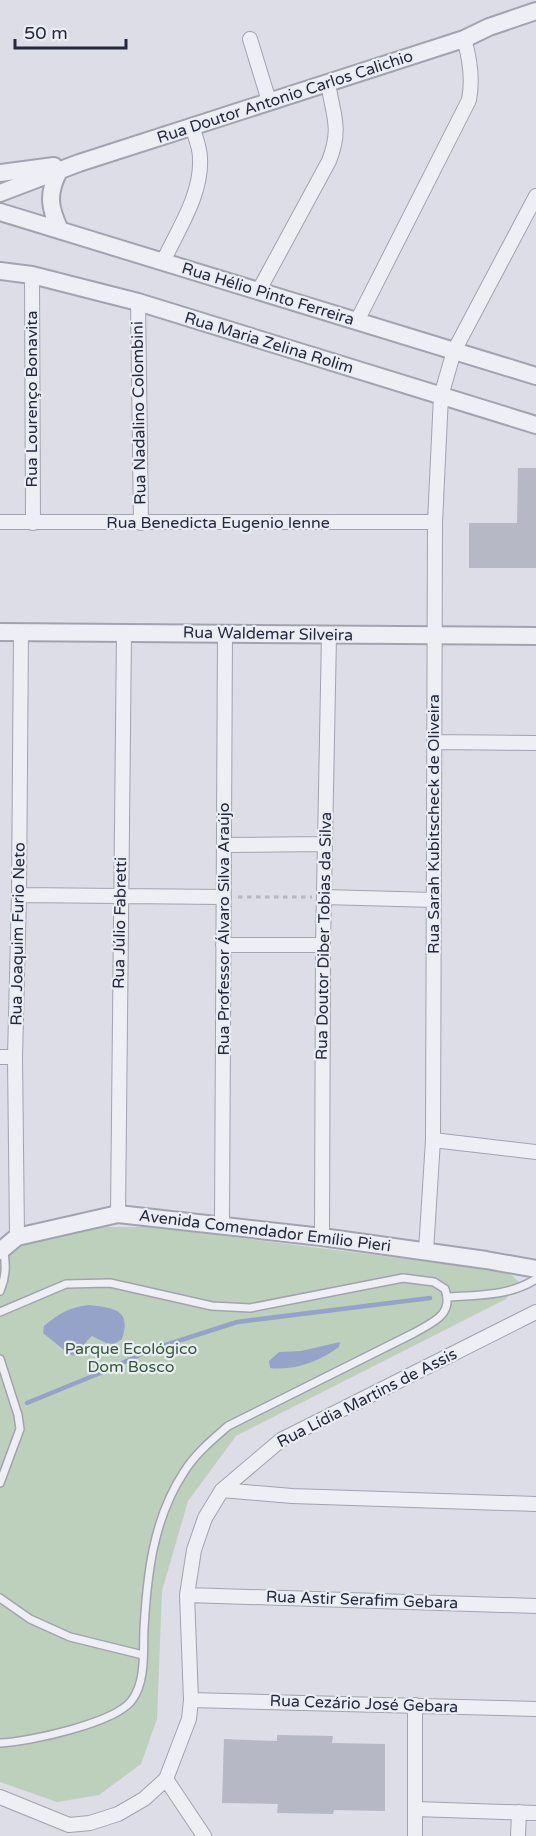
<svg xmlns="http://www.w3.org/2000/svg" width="536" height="1836" font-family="'Varela Round',sans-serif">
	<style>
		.green { fill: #bdd0bc }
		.water { fill: #95a3c8 }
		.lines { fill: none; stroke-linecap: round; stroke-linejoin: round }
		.stream { stroke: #95a3c8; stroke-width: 4.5 }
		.building { fill: #b6b8c6 }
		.service-casing { stroke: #a1a3b0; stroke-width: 10 }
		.minor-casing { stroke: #a1a3b0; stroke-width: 16 }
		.tertiary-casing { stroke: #a1a3b0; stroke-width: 20 }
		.path { stroke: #b6b8c1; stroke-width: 3; stroke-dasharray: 4.5 4.5; stroke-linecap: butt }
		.service { stroke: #eeeff5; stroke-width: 7 }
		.minor { stroke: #eeeff5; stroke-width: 14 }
		.tertiary { stroke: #eeeff5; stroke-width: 16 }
		.labels { text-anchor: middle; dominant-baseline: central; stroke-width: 4.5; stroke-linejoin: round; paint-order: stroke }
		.street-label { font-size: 16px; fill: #25293d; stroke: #ebedf4 }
		.park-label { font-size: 16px; fill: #325933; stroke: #ebedf4 }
	</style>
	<rect width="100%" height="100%" fill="#dcdde6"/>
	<path class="green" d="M87,1227H154L508,1272L519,1282L506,1299L236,1436L188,1501L162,1591L157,1719L141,1764L99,1795L57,1802L0,1782V1263L19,1247Z"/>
	<path class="water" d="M89,1305C113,1308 132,1309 122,1339L114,1344L106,1343L92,1336C84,1342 82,1351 75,1356L69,1354L43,1333L44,1326C58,1314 70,1307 89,1305Z
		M340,1342L339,1347C320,1361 294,1371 270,1368L269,1361L279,1352L301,1351Z"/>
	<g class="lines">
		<path class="stream" d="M27,1403L105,1371L150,1350L237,1322L430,1298"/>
	</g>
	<path class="building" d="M518,468H536V568H469V523H517Z
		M277,1735L333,1736L332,1743L385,1744V1811L334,1810L333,1814L277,1813L278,1804L222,1803L224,1739L277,1741Z"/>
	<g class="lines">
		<defs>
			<path id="service" d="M0,1291C6,1277 6,1266 4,1251
				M448,1297C478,1295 510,1296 536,1279
				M0,1312L66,1284L110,1283L212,1306L250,1308L403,1278L434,1282L445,1289C454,1315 433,1322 414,1333L228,1426C212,1440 195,1454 184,1472C153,1519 147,1575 144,1629C143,1652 146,1681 132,1700C116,1723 28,1742 0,1743
				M0,1359L18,1415L20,1429L0,1483
				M0,1598L30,1619L70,1637L143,1655"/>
			<path id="minor" d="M250,39L269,101
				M163,262C178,229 202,195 200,158C200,147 195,136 192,126
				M32,275L33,523
				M258,292L329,161C342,128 333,115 328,83
				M138,302L141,523
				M357,321L469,100C473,79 470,59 464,39
				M0,522H435
				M434,742L536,743
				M224,845L325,844
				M19,895L224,897
				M324,897L434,900
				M223,945H323
				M0,1057H15
				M433,1140L536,1152
				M118,1214L124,632
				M222,1225L225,633
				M17,1237L15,1057L19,895L21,632
				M322,1237L323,945L329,635
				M426,1251L433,1140L435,522L441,396L454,351L536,196
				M222,1490L292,1496L536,1504
				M187,1595L536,1606
				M191,1700L536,1709
				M166,1779L204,1836
				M0,1797L69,1825L90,1823L118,1814L144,1799L166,1779L189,1719L191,1700L187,1595L194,1550L205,1518L222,1490L281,1440L536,1312
				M416,1809L536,1813
				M415,1836V1705
				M518,1836L519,1812"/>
			<path id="tertiary" d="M0,173L54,166
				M58,173C47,195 50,209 60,230
				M0,193L79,163L464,39L489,27L536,11
				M0,212L536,376
				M0,271L32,275L138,302L536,425
				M0,632L536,636
				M0,1251L17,1237L118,1214L322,1237L486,1260L536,1269"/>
		</defs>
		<use href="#service" class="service-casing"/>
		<use href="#minor" class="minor-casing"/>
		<use href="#tertiary" class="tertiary-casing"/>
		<path class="path" d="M238,897H312"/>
		<use href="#service" class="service"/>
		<use href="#minor" class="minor"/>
		<use href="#tertiary" class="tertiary"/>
	</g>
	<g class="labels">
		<g class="street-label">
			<text transform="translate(285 97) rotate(-18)">Rua Doutor Antonio Carlos Calichio</text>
			<text transform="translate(268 294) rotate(17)">Rua Hélio Pinto Ferreira</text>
			<text transform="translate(269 343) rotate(17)">Rua Maria Zelina Rolim</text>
			<text transform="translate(32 399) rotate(-90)">Rua Lourenço Bonavita</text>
			<text transform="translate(139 413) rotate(-91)">Rua Nadalino Colombini</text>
			<text x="218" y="523">Rua Benedicta Eugenio Ienne</text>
			<text transform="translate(268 634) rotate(1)">Rua Waldemar Silveira</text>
			<text transform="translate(434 824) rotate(-90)">Rua Sarah Kubitscheck de Oliveira</text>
			<text transform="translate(120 923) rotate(-89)">Rua Júlio Fabretti</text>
			<text transform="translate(224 929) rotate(-90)">Rua Professor Álvaro Silva Araújo</text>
			<text transform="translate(18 934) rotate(-89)">Rua Joaquim Furio Neto</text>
			<text transform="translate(324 936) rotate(-89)">Rua Doutor Diber Tobias da Silva</text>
			<text transform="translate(265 1231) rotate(7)">Avenida Comendador Emílio Pieri</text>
			<text transform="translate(367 1398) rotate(-27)">Rua Lídia Martins de Assis</text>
			<text transform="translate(362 1600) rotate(2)">Rua Astir Serafim Gebara</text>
			<text transform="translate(364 1704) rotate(2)">Rua Cezário José Gebara</text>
		</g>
		<g class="park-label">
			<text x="131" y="1349">Parque Ecológico<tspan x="131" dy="18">Dom Bosco</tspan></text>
		</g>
	</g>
	<path d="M15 39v9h111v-9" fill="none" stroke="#25293d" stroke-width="3"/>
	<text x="24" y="39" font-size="18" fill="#25293d" stroke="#ebedf4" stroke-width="4.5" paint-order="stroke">50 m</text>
</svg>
